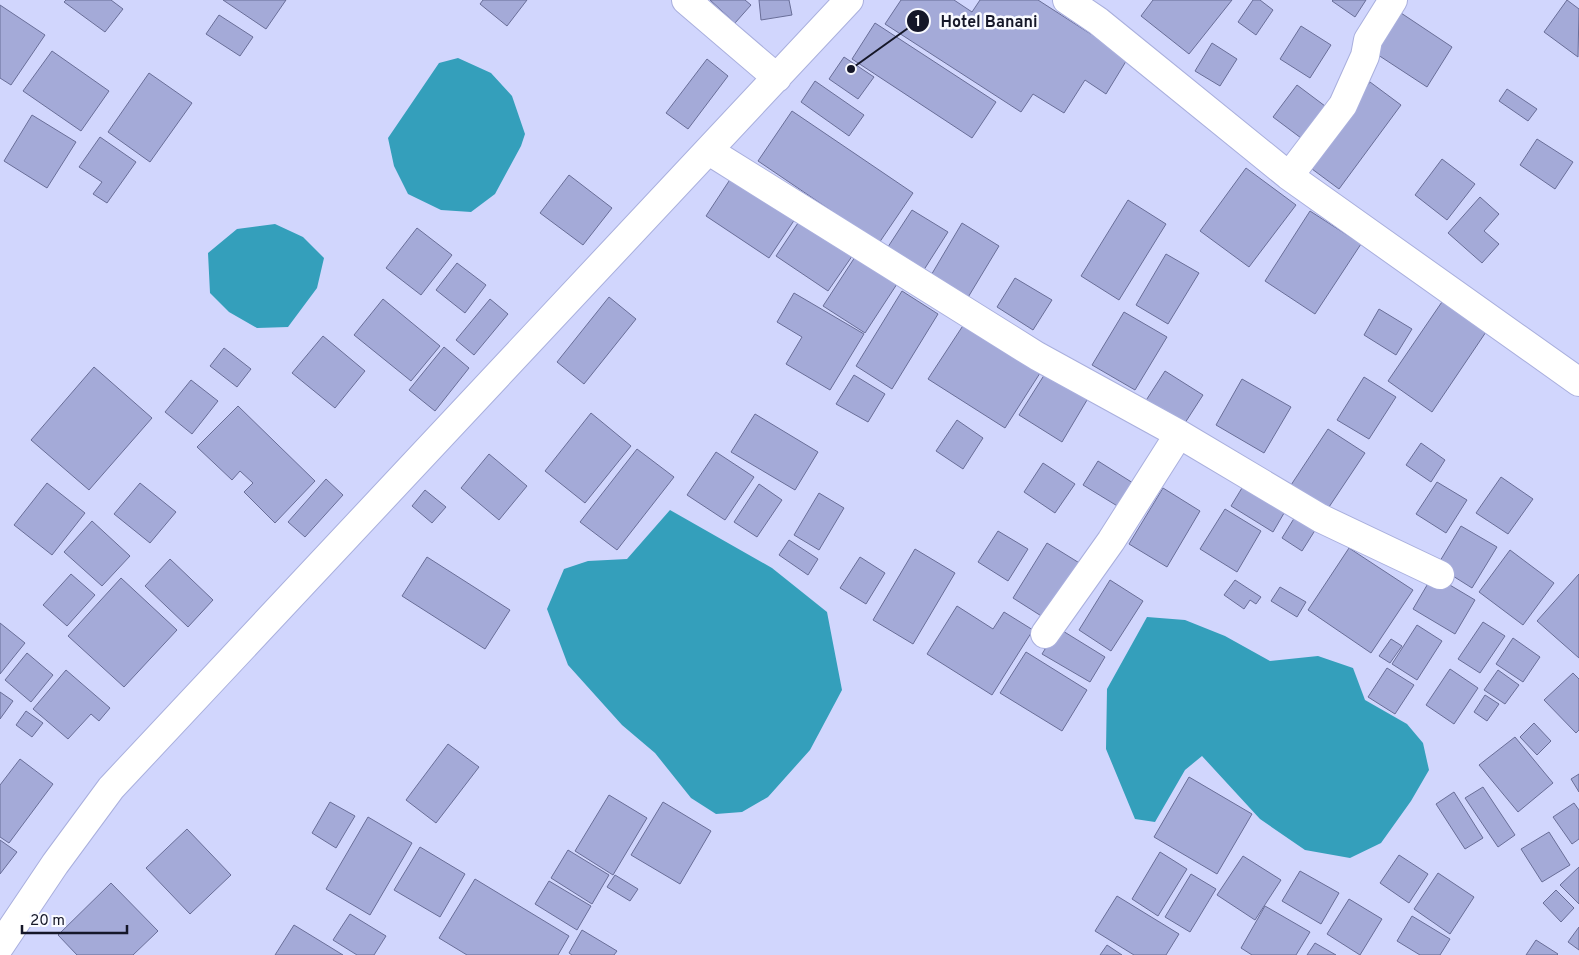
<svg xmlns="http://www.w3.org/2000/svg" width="1579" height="955" font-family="Overpass,sans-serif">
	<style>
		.water { fill: #349fbb }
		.building { fill: #a4aad8; stroke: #696e98 }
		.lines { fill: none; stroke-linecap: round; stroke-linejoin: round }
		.minor-casing { stroke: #a9afdd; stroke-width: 30 }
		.tertiary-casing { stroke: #a9afdd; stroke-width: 30 }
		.minor { stroke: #fff; stroke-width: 28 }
		.tertiary { stroke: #fff; stroke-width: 28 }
		.leader { fill: none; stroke: #151728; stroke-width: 2 }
		.callout-dot { fill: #151728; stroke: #f9faff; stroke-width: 2 }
		.mark-label { font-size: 15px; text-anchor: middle; font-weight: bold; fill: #fff }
		.callout-label { font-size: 16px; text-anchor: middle; font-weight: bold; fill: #151728; stroke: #f9faff; stroke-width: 5; stroke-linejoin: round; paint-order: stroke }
	</style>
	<rect width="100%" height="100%" fill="#d1d6fd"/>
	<path class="water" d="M458,58L491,73L512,96L525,134L521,146L495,194L471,212L441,210L408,194L394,166L388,138L439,63Z
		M275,224L303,237L324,258L317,288L288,327L257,328L229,312L210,293L208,253L237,229Z
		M670,510L772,568L827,612L842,690L810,750L768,797L742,812L716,814L691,798L655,753L622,725L568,665L547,609L564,569L588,561L627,559Z
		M1147,617L1185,620L1225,636L1270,661L1318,656L1353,668L1365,700L1407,724L1423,743L1429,770L1411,801L1381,843L1350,858L1305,850L1260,819L1202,756L1185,770L1155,822L1135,819L1106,749L1107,689Z"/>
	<path class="building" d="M66,0H111L123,9L105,32L64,2Z
		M223,0H286L266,29Z
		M483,0H527L507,26L480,4Z
		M710,0H745L751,5L735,23Z
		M759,0H789L792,15L761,20Z
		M901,0H954L972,12L980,0H1038L1128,58L1106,94L1085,80L1064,113L1033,94L1021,112L885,24Z
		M1153,0H1232L1189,54L1141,16Z
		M1253,0H1260L1273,10L1256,35L1238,22Z
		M1333,0H1366L1355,17L1332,1Z
		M1567,0L1579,9L1578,57L1544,32Z
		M0,5L45,35L11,85L0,78Z
		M1398,11L1452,47L1427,87L1372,51Z
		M219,15L253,37L240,56L206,34Z
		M875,23L996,102L972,138L852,59Z
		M1301,26L1331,45L1310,78L1280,59Z
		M1212,43L1237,59L1220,86L1195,71Z
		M52,51L109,91L81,131L23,91Z
		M844,57L874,77L858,99L829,79Z
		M707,59L728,76L688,129L666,113Z
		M149,73L192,103L150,162L108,132Z
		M815,81L864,115L849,136L801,102Z
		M1370,82L1401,105L1339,189L1308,166Z
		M1297,85L1329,109L1305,141L1273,117Z
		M1507,89L1537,109L1528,121L1499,101Z
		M792,111L913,193L879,243L758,161Z
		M32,115L76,142L47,188L4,161Z
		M100,137L136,162L107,203L93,194L102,182L79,167Z
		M1537,139L1573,162L1555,189L1520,165Z
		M1442,159L1475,184L1447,220L1415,195Z
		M1246,168L1296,205L1249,267L1200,231Z
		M569,175L612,208L583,245L540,213Z
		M731,178L795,219L769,258L706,216Z
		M1480,197L1499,214L1484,231L1499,244L1482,263L1448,233Z
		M1128,200L1166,224L1119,300L1081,276Z
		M912,210L948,232L920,276L884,253Z
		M1310,211L1361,244L1315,314L1265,281Z
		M802,217L855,252L828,291L776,256Z
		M962,223L999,246L967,299L930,277Z
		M417,228L452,255L421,295L386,268Z
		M1166,254L1199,273L1168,324L1136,305Z
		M855,257L897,284L865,333L823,306Z
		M457,263L486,285L465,313L436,290Z
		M1015,278L1052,300L1033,330L997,307Z
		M902,291L938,314L892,389L856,366Z
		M794,293L864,334L830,390L786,364L802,337L777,322Z
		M1446,296L1490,326L1432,412L1388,381Z
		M609,297L636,319L584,384L557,362Z
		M383,299L440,346L411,381L354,335Z
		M490,299L508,314L474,355L456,340Z
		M1379,309L1412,329L1396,355L1364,335Z
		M1124,312L1167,337L1135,390L1092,365Z
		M966,321L1042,370L1005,428L928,379Z
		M323,336L365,371L335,408L292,373Z
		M444,347L469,368L435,411L409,390Z
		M224,348L251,369L237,387L210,366Z
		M94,367L152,418L89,490L31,440Z
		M1048,369L1090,395L1062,442L1019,415Z
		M1165,371L1203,395L1183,426L1145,402Z
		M854,375L885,394L868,422L836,404Z
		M1364,377L1396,397L1369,439L1337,420Z
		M1242,379L1291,407L1264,453L1216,425Z
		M191,380L218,401L192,434L165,412Z
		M238,406L315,481L275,523L244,492L253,483L240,471L232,480L197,447Z
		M591,413L631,446L585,503L545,471Z
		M755,414L818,452L795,490L731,452Z
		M957,420L983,438L963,469L936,451Z
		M1328,429L1365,453L1327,510L1291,485Z
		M1421,443L1445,460L1431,482L1406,465Z
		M637,449L674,477L617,550L580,522Z
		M716,452L754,477L725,520L687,495Z
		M489,454L527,486L499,520L461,488Z
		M1098,461L1133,483L1119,507L1083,485Z
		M1043,463L1075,484L1055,513L1024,492Z
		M1501,477L1533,499L1508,534L1476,513Z
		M326,479L343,495L305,537L288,522Z
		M1437,482L1467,500L1446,533L1416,514Z
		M47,483L85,513L52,555L14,525Z
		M140,483L176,512L150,543L114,514Z
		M1245,483L1287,508L1273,532L1231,506Z
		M759,484L782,500L757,537L734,522Z
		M1163,488L1200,511L1167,567L1129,544Z
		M425,490L446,507L432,523L412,506Z
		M819,493L844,508L819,550L794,535Z
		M1225,509L1261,531L1237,572L1200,549Z
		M1298,512L1319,524L1302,551L1282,538Z
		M92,521L130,556L102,586L64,552Z
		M1461,526L1497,547L1472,588L1437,566Z
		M998,531L1028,549L1008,581L978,562Z
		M789,540L818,559L808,575L779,555Z
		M1047,543L1081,564L1046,619L1013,598Z
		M1349,548L1413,590L1371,653L1308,610Z
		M915,549L955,573L913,644L873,620Z
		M1510,550L1554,583L1523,625L1479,592Z
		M427,557L510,610L485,649L402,596Z
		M860,557L885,573L866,604L840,588Z
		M170,559L213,600L188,627L145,586Z
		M71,574L95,595L67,626L43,605Z
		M1579,574V658L1537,621Z
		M1433,575L1475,600L1455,634L1413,609Z
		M121,578L177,630L124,687L68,636Z
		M1110,580L1143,601L1111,651L1079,630Z
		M1235,580L1261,597L1256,604L1250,600L1244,609L1224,595Z
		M1280,587L1306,602L1297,617L1271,601Z
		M957,606L993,629L1004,612L1033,630L992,695L927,654Z
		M1483,622L1505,636L1480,673L1458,659Z
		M0,623L25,643L0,674Z
		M1417,625L1442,641L1417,680L1392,664Z
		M1058,628L1105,657L1090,682L1042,654Z
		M1513,638L1540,657L1523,682L1496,664Z
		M1391,639L1402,646L1390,663L1379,656Z
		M1026,652L1087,690L1062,731L1000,693Z
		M27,653L53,675L31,702L5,680Z
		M1387,668L1414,685L1395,714L1368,697Z
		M1450,669L1478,688L1454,724L1426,705Z
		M66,670L110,708L99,721L91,714L68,739L33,709Z
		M1498,670L1519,685L1505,704L1484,690Z
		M1573,673L1579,679V730L1576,733L1544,700Z
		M0,692L13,701L0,719Z
		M1485,695L1499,704L1487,721L1474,712Z
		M26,711L43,723L32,737L16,725Z
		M1534,723L1551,741L1537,755L1520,737Z
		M1515,737L1553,783L1518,812L1479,765Z
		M448,744L479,767L436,823L406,800Z
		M20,759L53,784L9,843L0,837V785Z
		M1579,774V792L1571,779Z
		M1189,777L1252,814L1217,874L1154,837Z
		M1483,787L1515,835L1498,847L1465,798Z
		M1454,792L1483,838L1465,849L1436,804Z
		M609,795L647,818L613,875L575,851Z
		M330,802L355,816L336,848L312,833Z
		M663,802L711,831L680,884L631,855Z
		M1574,803L1579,810V839L1572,844L1553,817Z
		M368,817L412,843L370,915L326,889Z
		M187,829L231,875L190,914L146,868Z
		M1549,832L1570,865L1542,882L1521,849Z
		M0,840L17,852L0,874Z
		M420,847L465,874L440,917L394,890Z
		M568,850L609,875L592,904L551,878Z
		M1160,852L1187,869L1158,916L1132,899Z
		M1399,855L1428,874L1409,903L1380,883Z
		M1243,856L1281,880L1255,920L1217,895Z
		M1579,867V904L1560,885Z
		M1300,871L1339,893L1321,924L1282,901Z
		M1438,873L1474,897L1450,934L1414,909Z
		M1191,874L1216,889L1190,932L1165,917Z
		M615,875L638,889L630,901L607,887Z
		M475,879L569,936L558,955H467L439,938Z
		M549,881L591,906L577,930L535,904Z
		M111,883L158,931L133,955H77L58,935Z
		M1556,890L1574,908L1561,922L1543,903Z
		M1117,896L1179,934L1166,955H1134L1095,931Z
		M1349,899L1382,919L1360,955L1327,934Z
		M1265,906L1310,932L1296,955H1252L1241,948Z
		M350,914L386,936L374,955H357L333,940Z
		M1412,916L1450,939L1440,955H1420L1397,941Z
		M294,925L343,955H275Z
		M1579,927V950L1568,942Z
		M582,930L617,951L614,955H572L569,953Z
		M1536,940L1558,954L1557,955H1526Z
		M1315,943L1336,955H1307Z
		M1107,945L1122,955H1100Z"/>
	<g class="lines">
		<defs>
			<path id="minor" d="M1067,0L1098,21L1289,176L1579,382
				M709,151L1037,356L1179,434L1320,518L1440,575
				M1289,176L1343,105L1365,56L1368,40L1393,0
				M1045,634L1111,541L1179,434"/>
			<path id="tertiary" d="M686,0L777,78
				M0,946L55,864L111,788L849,0"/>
		</defs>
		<use href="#minor" class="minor-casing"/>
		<use href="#tertiary" class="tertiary-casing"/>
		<use href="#minor" class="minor"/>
		<use href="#tertiary" class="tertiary"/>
	</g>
	<path class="leader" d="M851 69L918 21"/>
	<g class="callout-dot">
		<circle cx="851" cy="69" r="5"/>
		<circle cx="918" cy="21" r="12"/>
	</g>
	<g class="mark-label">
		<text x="918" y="26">1</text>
	</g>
	<g class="callout-label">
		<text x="989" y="27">Hotel Banani</text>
	</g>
	<path d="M22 925v8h105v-8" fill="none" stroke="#151728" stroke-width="2.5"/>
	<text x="30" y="925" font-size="15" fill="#151728" stroke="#f9faff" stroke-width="4" paint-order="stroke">20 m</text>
</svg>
